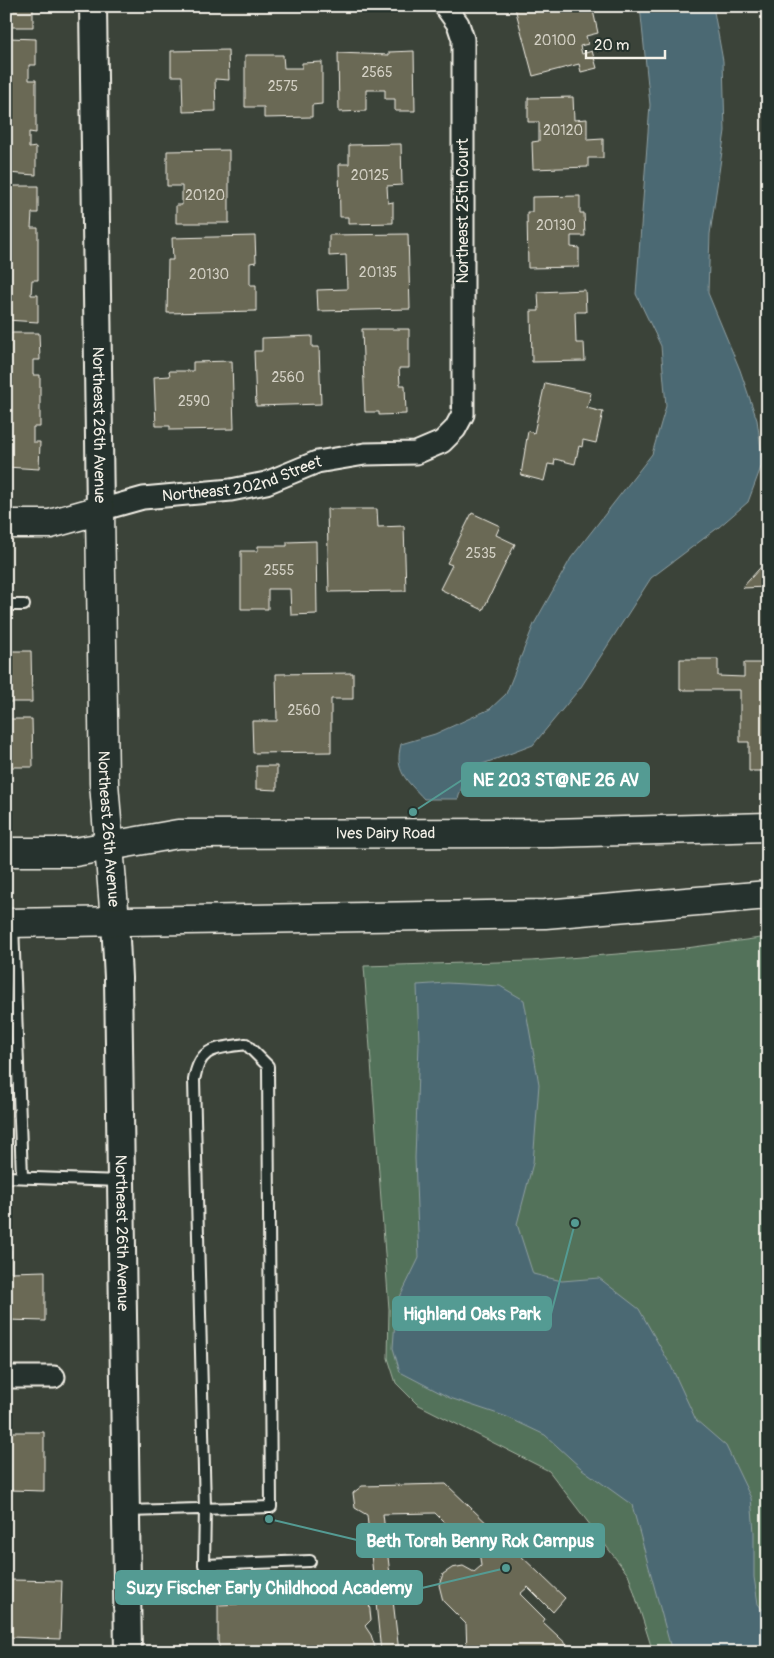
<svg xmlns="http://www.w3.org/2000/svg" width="774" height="1658" font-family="Pangolin,sans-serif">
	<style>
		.green { fill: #53725a; stroke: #a4b2a1 }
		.water { fill: #4c6973; stroke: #8f9fa2 }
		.building { fill: #6b6955; stroke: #f4f1e8 }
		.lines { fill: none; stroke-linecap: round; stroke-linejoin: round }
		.service-casing { stroke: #f4f1e8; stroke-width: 14 }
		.minor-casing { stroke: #f4f1e8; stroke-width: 25 }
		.tertiary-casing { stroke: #f4f1e8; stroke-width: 30 }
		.secondary-casing { stroke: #f4f1e8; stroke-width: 31 }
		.primary-casing { stroke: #f4f1e8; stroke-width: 31 }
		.service { stroke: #26332d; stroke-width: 10 }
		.minor { stroke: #26332d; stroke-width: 21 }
		.tertiary { stroke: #26332d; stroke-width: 26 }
		.secondary { stroke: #26332d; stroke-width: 28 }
		.primary { stroke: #26332d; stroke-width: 28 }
		.labels { text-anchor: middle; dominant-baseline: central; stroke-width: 4; stroke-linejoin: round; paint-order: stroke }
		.number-label { font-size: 14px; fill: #d2cfc3 }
		.street-label { font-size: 16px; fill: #f4f1e8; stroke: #26332d }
		.leader { fill: none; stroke: #549b93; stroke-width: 2 }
		.callout-dot { fill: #549b93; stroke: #26332d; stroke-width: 2 }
		.callout { fill: #549b93; stroke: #549b93; stroke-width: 2 }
		.callout-label { font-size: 18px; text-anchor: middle; font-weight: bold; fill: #fff }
	</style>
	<rect width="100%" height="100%" fill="#3b4339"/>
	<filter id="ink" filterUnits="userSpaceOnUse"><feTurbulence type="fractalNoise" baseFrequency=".02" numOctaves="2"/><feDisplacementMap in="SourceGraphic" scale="10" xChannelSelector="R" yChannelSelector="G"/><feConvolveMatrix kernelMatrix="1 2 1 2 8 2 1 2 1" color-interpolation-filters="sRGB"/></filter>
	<g filter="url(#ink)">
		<path class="green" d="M768,937V1652H653L629,1576L549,1471L417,1404L396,1383L388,1358L389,1309L364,966L531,961L679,949Z"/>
		<path class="water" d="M640,6H713L723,61L725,131L710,234L708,293L740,370L757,420L763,462L748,502L719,527L651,578L581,687L533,745L467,770L458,799H424C406,779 394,772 401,744L435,734L490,709L506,694L534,624L571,558L652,454L666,406L661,346L636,294L650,105Z
			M447,983L500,986L524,1000L539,1084L533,1163L517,1224L533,1274L562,1281L599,1278L639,1309L671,1366L696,1420L726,1446L751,1498L754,1532V1577L758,1604L768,1616V1652H672L632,1505L582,1469L545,1435L507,1417L450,1398L400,1372L393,1348L396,1305L419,1258L415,1158L419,1043L417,985Z"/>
		<path class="building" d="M6,6H33V27H6Z
			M520,6H578L579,8L592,6L598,33L586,36L588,44L580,46L582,54L592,51L597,68L581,72L579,64L533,76L515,8Z
			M9,38L36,39V65H29V80H36V133L29,132V148L36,147V175L6,173V40Z
			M228,50L229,80L215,79L216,111L183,112L182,76H171V51Z
			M414,51L415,111H395V99H385V90H366V111L339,112L338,53L389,55V52Z
			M245,55H283L284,68H302V63L322,62V104L312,105V117L264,118V107H245Z
			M573,97L574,120L587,119V140L603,139V158H588V167L533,169L532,142L539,141V122H528V98Z
			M401,144L402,185L387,186L388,203L393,202V223L348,224V217H340L339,164H349V145Z
			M229,150V223H176V205H182V186H167V151Z
			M11,186H38V213H32L31,228H38V280H32L31,295H38V322L6,320V187Z
			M580,196V213H584L585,236H571V247L579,248V267L528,268L527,212H532V197Z
			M408,234L410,309L318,311L317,290L347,289L346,255L329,256V235Z
			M255,236L256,262L250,263V285H256V311L167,313L168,260H173L172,238Z
			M585,290L586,312H575L576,343H584L585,361L532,362L531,311H539L538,292Z
			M362,329H409V368H399L400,385H405L406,414L379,415V412H365Z
			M13,333H39L40,360H33V375H40V427H33V442H40L39,469L6,467V334Z
			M312,336V347H319L321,404L256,406L254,351H262V338Z
			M232,361L234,429L170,430V426H156L154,377L170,376L169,371H193V362Z
			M545,383L591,393L587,408L603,412L596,443L583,440L582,447L579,446L575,464L555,459L554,465L548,464L544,481L521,475L528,431L534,433Z
			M327,509H377L378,527L404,526L406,591L329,592Z
			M472,513L500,526L496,535L515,544L483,610L440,589L452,565L447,563Z
			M316,541L317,614L291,615L290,589H268V609H241V551H258V546H287V542Z
			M767,560L768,587L742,588Z
			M6,651H31L32,702H6Z
			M680,659H718V676L744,677V663H768V771H749V742H740V690H680Z
			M353,673V699H331V752L253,753L252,721H277L276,674Z
			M6,719H32L33,767H6Z
			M256,766H277V790L256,789Z
			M6,1250H11V1272L45,1271V1321L6,1320Z
			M7,1432H44V1491L10,1490V1463H6Z
			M446,1484L565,1598L553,1612L528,1587L520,1594L545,1619L543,1622L575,1652H467L466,1624L443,1601L439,1585L443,1574L452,1568L463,1566L474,1572L481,1566L480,1558L435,1513L383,1514L399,1652H381L367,1515L355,1508L353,1493L362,1486Z
			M12,1580L62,1581L60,1639L10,1637Z
			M338,1592H368L371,1620L365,1626L371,1635L375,1647L366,1652H270L267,1648L261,1652H214L220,1649L218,1642V1605L329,1600Z"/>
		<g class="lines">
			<defs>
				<path id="service" d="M6,605H24
					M13,924L22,1177
					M6,1177L120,1181
					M127,1511L271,1507L268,1066L246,1044C215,1049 200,1046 194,1080L205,1508L204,1565L310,1561"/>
				<g id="minor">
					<path id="s1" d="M100,510L143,498L231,490L266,483L317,462L365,454L416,453L442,442L455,429L463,414V39L458,24L445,6"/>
					<path d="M6,1377H54"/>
				</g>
				<g id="tertiary">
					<path id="s2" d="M93,6L100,510"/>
					<path id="s3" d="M115,921L118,978L128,1652"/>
				</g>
				<g id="secondary">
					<path id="s4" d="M6,524H50L100,510L104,783L115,921"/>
				</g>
				<g id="primary">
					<path id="s5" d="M6,852H75L178,834L552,833L768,827"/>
					<path d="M6,923L545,914L768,895"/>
				</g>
			</defs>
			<use href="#service" class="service-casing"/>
			<use href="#minor" class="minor-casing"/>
			<use href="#tertiary" class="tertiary-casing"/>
			<use href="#secondary" class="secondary-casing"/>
			<use href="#primary" class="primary-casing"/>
			<use href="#service" class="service"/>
			<use href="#minor" class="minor"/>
			<use href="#tertiary" class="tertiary"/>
			<use href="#secondary" class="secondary"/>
			<use href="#primary" class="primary"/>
		</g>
	</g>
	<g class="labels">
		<g class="number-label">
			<text x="555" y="40">20100</text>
			<text x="377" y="72">2565</text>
			<text x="283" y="86">2575</text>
			<text x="563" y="130">20120</text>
			<text x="370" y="175">20125</text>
			<text x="205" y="195">20120</text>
			<text x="556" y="225">20130</text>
			<text x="378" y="272">20135</text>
			<text x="209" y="274">20130</text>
			<text x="288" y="377">2560</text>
			<text x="194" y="401">2590</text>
			<text x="481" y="553">2535</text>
			<text x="279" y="570">2555</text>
			<text x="304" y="710">2560</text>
		</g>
		<g class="street-label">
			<text transform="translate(463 211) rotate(-90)">Northeast 25th Court</text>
			<text stroke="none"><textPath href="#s2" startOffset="419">Northeast 26th Avenue</textPath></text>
			<text stroke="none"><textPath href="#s1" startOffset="146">Northeast 202nd Street</textPath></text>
			<text stroke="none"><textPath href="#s4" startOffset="415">Northeast 26th Avenue</textPath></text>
			<text stroke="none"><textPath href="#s5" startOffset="381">Ives Dairy Road</textPath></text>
			<text stroke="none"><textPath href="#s3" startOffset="312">Northeast 26th Avenue</textPath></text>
		</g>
	</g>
	<path class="leader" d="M413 812L462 780M575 1223L551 1314M269 1519L357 1540M506 1568L422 1588"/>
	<g class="callout-dot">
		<circle cx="413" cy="812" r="5"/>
		<circle cx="575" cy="1223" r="5"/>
		<circle cx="269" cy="1519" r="5"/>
		<circle cx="506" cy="1568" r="5"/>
	</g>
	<g class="callout">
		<rect x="462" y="763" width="187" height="33" rx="5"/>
		<rect x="393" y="1297" width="158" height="33" rx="5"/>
		<rect x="357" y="1524" width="247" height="33" rx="5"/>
		<rect x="116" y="1571" width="306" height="33" rx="5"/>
	</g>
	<g class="callout-label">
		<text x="556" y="786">NE 203 ST@NE 26 AV</text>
		<text x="472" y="1320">Highland Oaks Park</text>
		<text x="480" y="1547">Beth Torah Benny Rok Campus</text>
		<text x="269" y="1594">Suzy Fischer Early Childhood Academy</text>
	</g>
	<rect width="774" height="1658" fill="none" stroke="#26332d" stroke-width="25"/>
	<rect x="12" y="12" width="749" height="1633" fill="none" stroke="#f4f1e8" stroke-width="2" filter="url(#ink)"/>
	<path d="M586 50v8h79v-8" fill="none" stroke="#f4f1e8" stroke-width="2.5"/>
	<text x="594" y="50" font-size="15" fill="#f4f1e8" stroke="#26332d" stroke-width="4" paint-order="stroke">20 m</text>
</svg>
